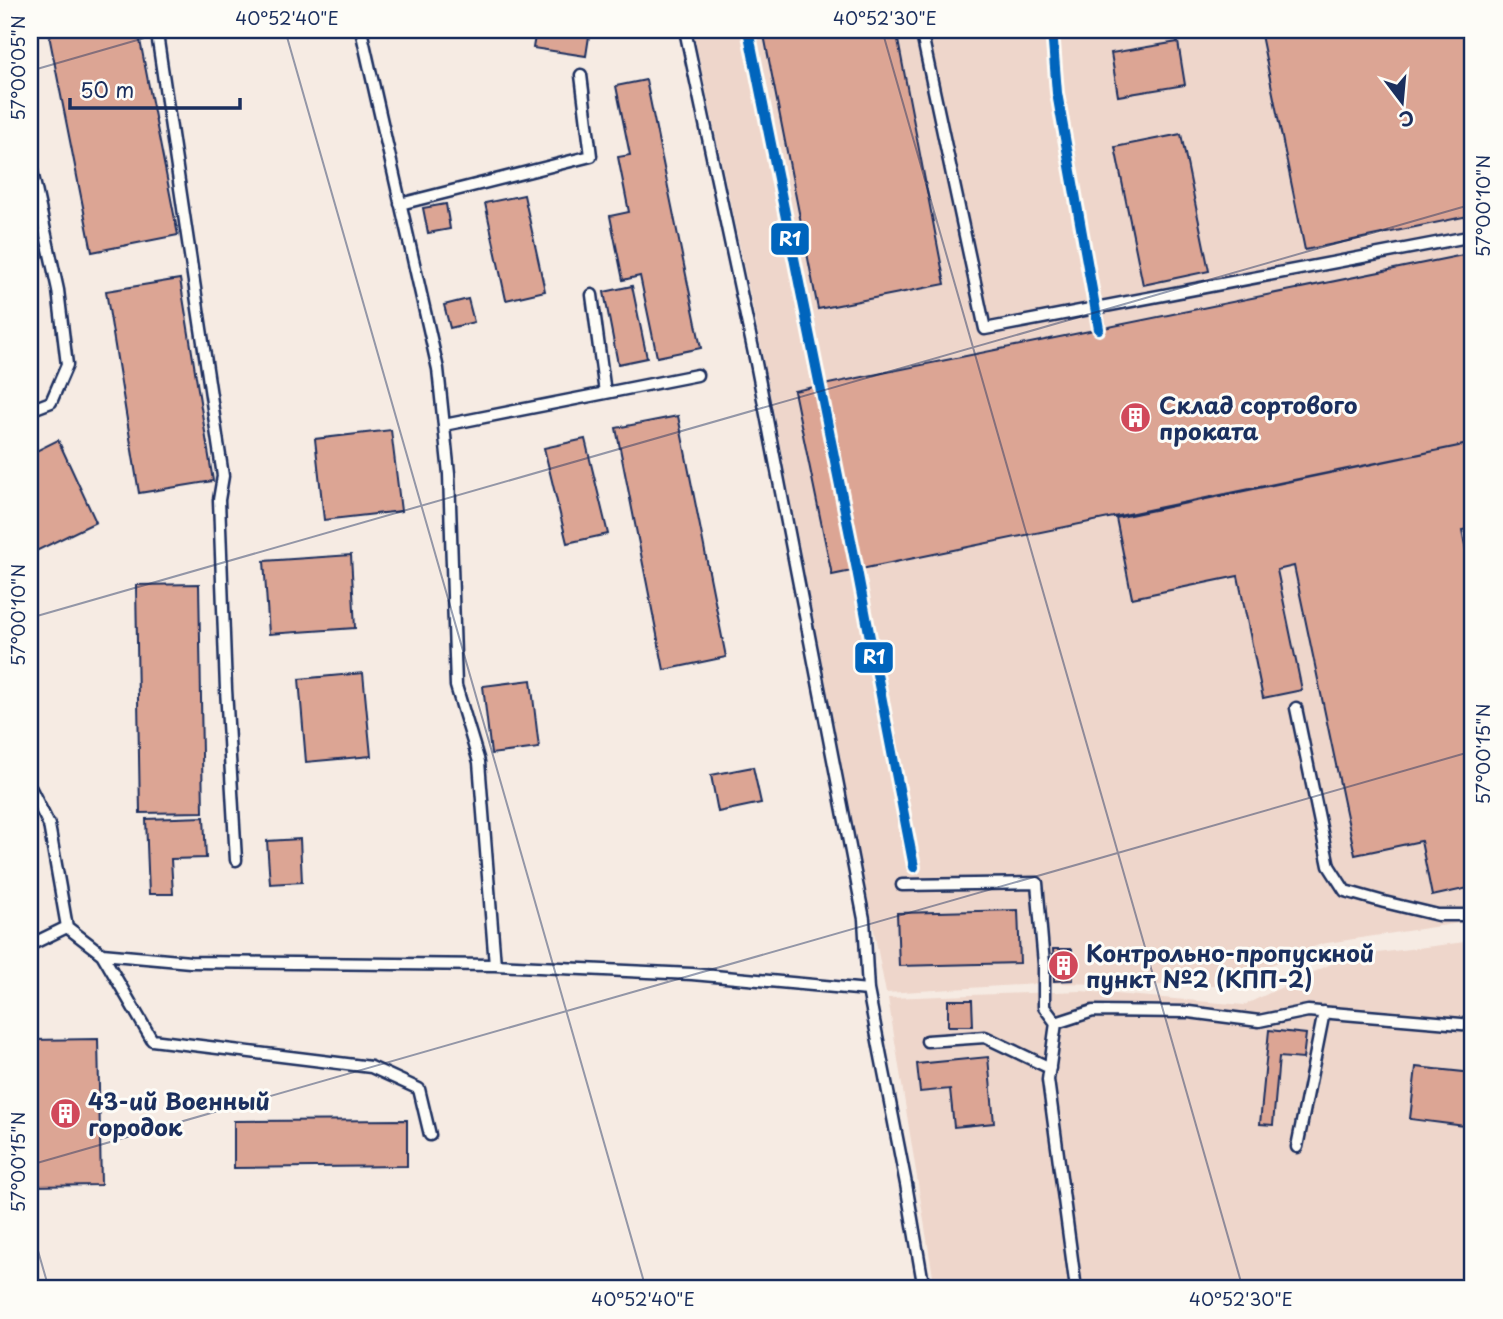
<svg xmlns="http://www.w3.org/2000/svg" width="1503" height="1319" font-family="'Playpen Sans',sans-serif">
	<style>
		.built { fill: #eed6cb }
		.building { fill: #dca594; stroke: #1b2f5e; stroke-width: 2 }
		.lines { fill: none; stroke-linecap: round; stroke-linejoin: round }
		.service-casing { stroke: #1b2f5e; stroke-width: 15 }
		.service { stroke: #fdfcf7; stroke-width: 10 }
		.rail-1-casing { stroke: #fdfcf7; stroke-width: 16 }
		.rail-1 { stroke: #0065bd; stroke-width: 10 }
		.ticks { fill: none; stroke: #1b2f5e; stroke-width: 2; stroke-opacity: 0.45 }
		.labels { text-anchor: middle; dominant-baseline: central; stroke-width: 6; stroke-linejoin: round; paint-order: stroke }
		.poi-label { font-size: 23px; font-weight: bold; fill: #1b2f5e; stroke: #fdfcf7; text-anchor: start }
		.line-badge { stroke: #fdfcf7; stroke-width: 2.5 }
		.badge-label { font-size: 19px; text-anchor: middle; font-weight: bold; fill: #fff }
		.neatline { fill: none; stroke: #1b2f5e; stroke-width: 2.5 }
		.ticks-label { font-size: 18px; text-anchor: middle; fill: #1b2f5e }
	</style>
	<rect width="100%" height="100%" fill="#f6ebe3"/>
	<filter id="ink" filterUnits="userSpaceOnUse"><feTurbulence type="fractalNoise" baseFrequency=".0143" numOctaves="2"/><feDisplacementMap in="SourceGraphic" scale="14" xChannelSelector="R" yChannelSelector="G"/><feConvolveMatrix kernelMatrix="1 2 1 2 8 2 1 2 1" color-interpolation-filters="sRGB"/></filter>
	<g filter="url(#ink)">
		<path class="built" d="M693,30H1473V921L1321,944L1221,986L1053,983L886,993L756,322Z
			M1473,941V1289H935L888,998L1081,991L1244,1005L1346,957Z"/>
		<path class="building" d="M48,30H138L178,235L92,252Z
			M536,30H590L586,56L533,48Z
			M763,30H896L945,284L818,309Z
			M1260,30H1473V215L1305,250Z
			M1178,42L1185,85L1118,96L1111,53Z
			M646,80L701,348L657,357L640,276L623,280L610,216L629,212L618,157L630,155L616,86Z
			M1181,134L1209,271L1143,285L1115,147Z
			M524,195L545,291L506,300L485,203Z
			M446,204L450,229L428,233L423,208Z
			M1473,253V443L832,575L794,391Z
			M180,279L213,481L139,493L106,291Z
			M632,286L647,358L618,364L604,292Z
			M468,299L474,322L450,328L444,305Z
			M678,416L726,657L664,670L616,428Z
			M391,430L401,511L324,520L315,439Z
			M585,439L608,534L567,543L544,448Z
			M58,440L96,522L30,554V454Z
			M1473,443V528L1462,530L1473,585V887L1432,896L1421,841L1355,855L1294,566L1277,570L1302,690L1263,698L1238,576L1132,598L1116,518Z
			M351,555L355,628L269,634L264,561Z
			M199,584L203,812L140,813L136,585Z
			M363,673L371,756L306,762L299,679Z
			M531,680L539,748L491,754L483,686Z
			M753,767L761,803L718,812L711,775Z
			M204,817L206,858L171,859L173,894H149L146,819Z
			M300,839L302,882L270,884L267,841Z
			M1018,910L1020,963L899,966L897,913Z
			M1053,949H1072L1073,980L1054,981Z
			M948,1000H972L973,1026H948Z
			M1269,1030L1306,1034L1303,1059L1279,1057L1273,1125L1260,1124Z
			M98,1039L101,1185L30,1186V1040Z
			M988,1057L994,1123L954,1127L950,1089L920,1092L917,1064Z
			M1416,1067L1473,1073V1127L1410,1119Z
			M407,1120V1166L234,1168V1121Z"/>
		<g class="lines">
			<defs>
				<path id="service" d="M170,30L157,34L223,476L219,500L226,689L236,860
					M361,30L438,369L449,474L456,686L479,762L495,965
					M685,30L756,363L864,919L868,990L906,1184L924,1289
					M921,30L985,329L1473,236
					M30,162L58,290L67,365L51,402L30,410
					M400,204L591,156L581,75
					M592,295L605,393
					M444,425L697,375
					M1296,708L1329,866L1345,891L1384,902L1438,915H1473
					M30,787L49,825L67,927L30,945
					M902,885L1037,883L1044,964V1007L1056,1023
					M67,927L102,954L190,962L495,965L692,974L868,990
					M102,954L152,1040L371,1067L419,1089L430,1135
					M927,1041L985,1037L1050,1068
					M1297,1147L1324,1012
					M1076,1289L1048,1080L1056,1023L1093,1011L1189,1012L1259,1021L1308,1011L1473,1025"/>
			</defs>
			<use href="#service" class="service-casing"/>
			<use href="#service" class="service"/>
			<defs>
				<path id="rail-1" d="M748,30L857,570L914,867
					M1052,30L1057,93L1099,329"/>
			</defs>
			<use href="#rail-1" class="rail-1-casing"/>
			<use href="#rail-1" class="rail-1"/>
		</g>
	</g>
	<path class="ticks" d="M285,30L646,1289M882,30L1243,1289M30,71L172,30M30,618L1473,204M30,1165L1473,751M30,1223L49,1289"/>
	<defs>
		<symbol id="building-disc" viewBox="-11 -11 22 22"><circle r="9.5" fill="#d1495b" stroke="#fdfcf7"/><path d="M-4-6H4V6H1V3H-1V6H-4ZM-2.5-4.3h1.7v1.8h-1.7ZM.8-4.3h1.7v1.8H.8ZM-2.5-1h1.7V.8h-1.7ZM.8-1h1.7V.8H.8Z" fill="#fff"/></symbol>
	</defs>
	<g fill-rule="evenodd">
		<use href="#building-disc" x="1118" y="400" width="35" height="35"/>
		<use href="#building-disc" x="1046" y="948" width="35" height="35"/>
		<use href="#building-disc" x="48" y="1096" width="35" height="35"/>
	</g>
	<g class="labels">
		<g class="poi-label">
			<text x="1159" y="404">Склад сортового<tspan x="1159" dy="26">проката</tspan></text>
			<text x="1086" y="952">Контрольно-пропускной<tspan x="1086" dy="26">пункт №2 (КПП-2)</tspan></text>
			<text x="88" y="1100">43-ий Военный<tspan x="88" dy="26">городок</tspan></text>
		</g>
	</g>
	<g class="line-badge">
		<rect x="770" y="222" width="40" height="34" rx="7" fill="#0065bd"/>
		<rect x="854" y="641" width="40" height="33" rx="7" fill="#0065bd"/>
	</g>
	<g class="badge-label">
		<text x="790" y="246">R1</text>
		<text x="874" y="664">R1</text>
	</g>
	<rect width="1503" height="1319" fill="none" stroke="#fdfcf7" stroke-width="77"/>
	<g transform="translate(1402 102) rotate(164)" stroke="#fdfcf7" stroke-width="5" paint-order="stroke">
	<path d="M0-5L12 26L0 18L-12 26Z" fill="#1b2f5e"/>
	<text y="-10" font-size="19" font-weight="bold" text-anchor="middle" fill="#1b2f5e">С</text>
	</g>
	<path d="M70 98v10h170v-10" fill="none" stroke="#1b2f5e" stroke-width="3.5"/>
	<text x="80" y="98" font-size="21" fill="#1b2f5e" stroke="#fdfcf7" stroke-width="5" paint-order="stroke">50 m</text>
	<rect x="38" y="38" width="1426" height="1242" class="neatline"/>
	<g class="ticks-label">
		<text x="287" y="25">40°52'40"E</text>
		<text x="885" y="25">40°52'30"E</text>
		<text transform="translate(19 68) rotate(-90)" y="6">57°00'05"N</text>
		<text transform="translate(1484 206) rotate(-90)" y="6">57°00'10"N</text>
		<text transform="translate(19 615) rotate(-90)" y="6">57°00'10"N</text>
		<text transform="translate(1484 754) rotate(-90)" y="6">57°00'15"N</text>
		<text transform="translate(19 1162) rotate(-90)" y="6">57°00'15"N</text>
		<text x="643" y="1306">40°52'40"E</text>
		<text x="1241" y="1306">40°52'30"E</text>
	</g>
</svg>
